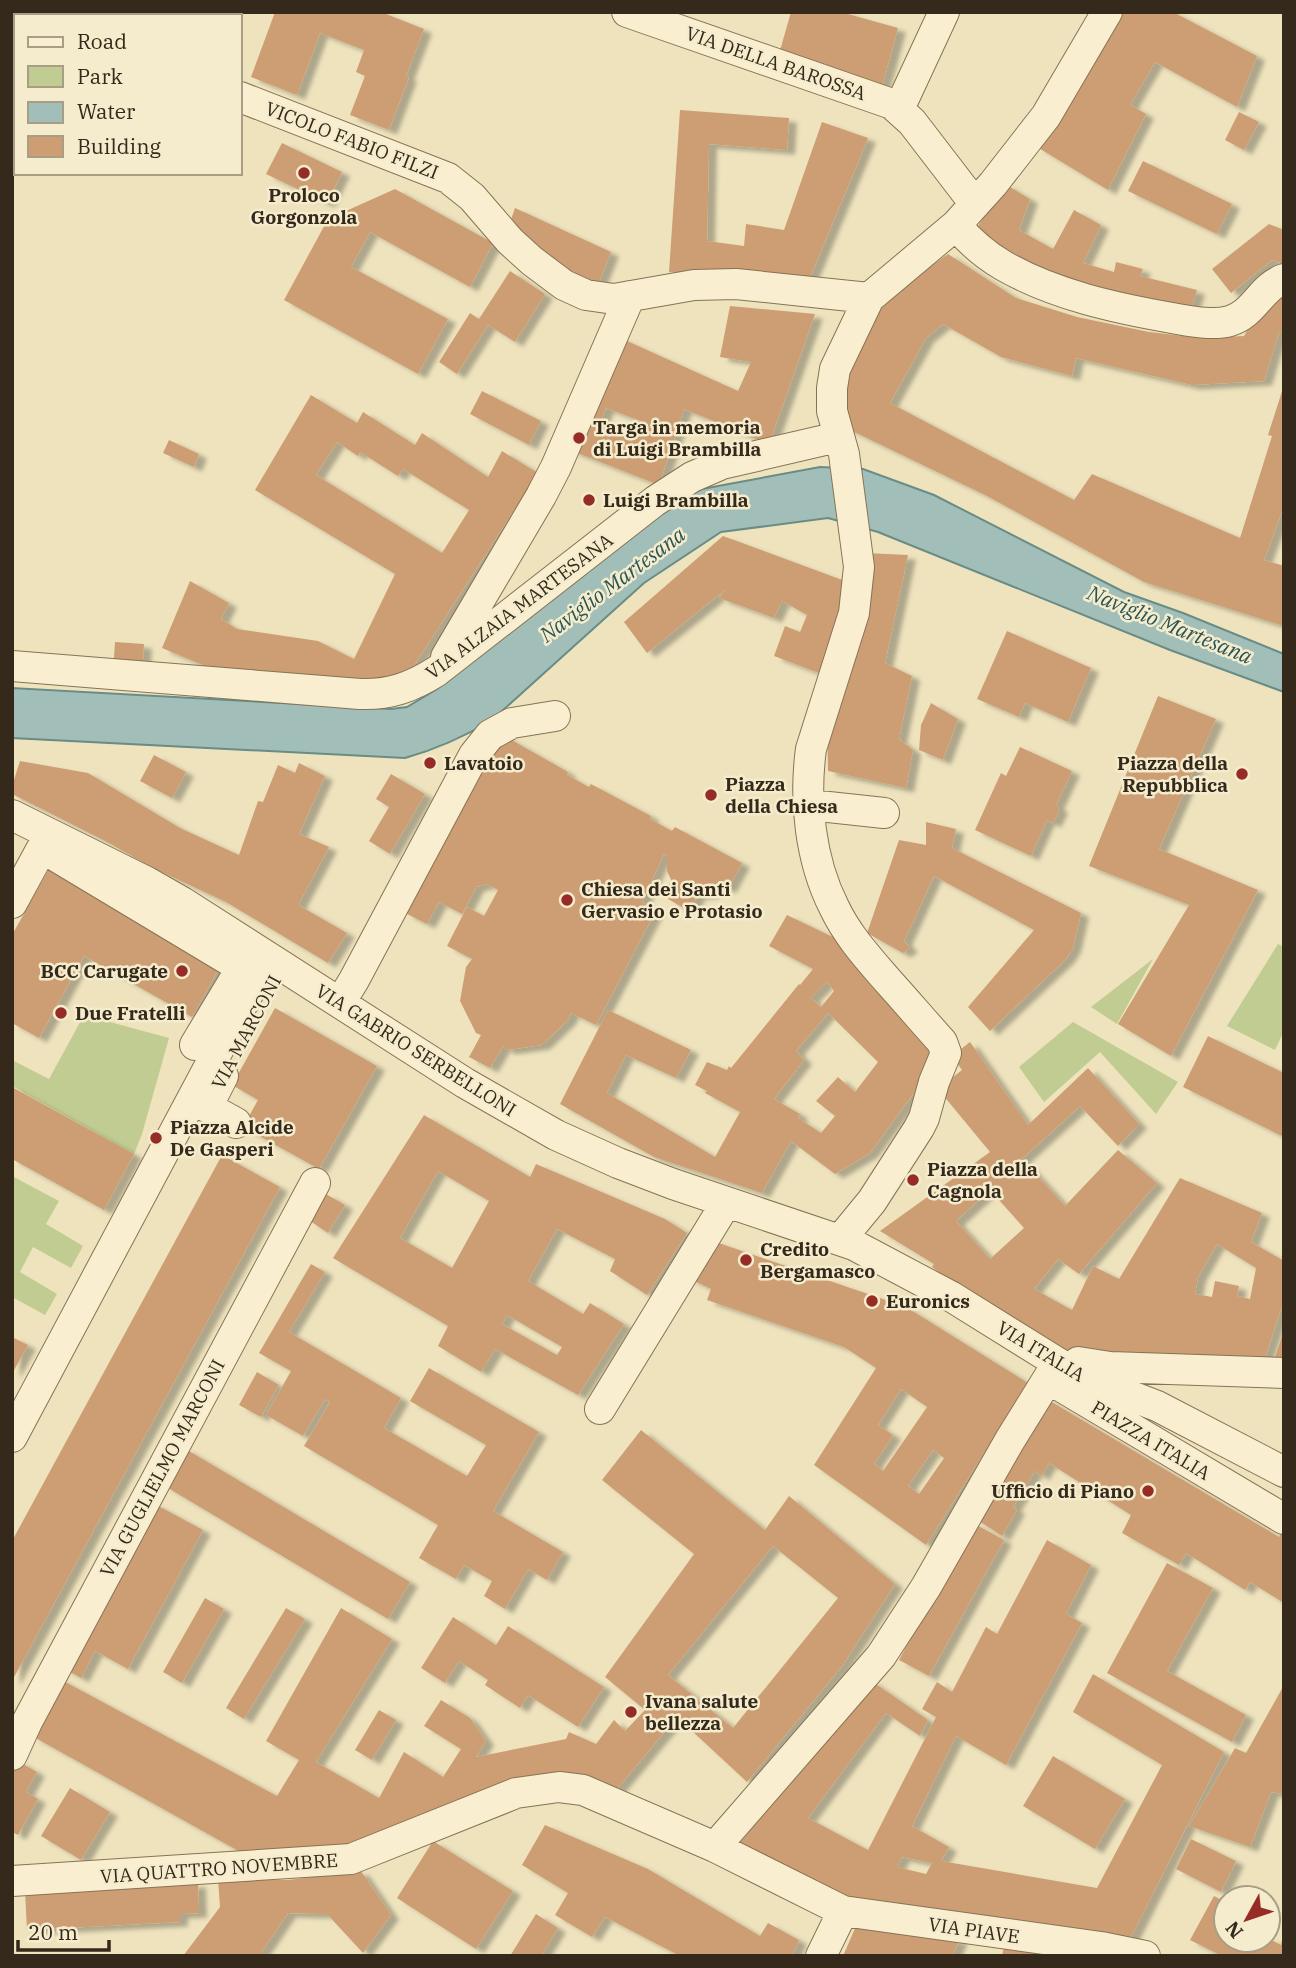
<svg xmlns="http://www.w3.org/2000/svg" width="1296" height="1968" font-family="'IBM Plex Serif',serif">
	<style>
		.green { fill: #c1cc92 }
		.water { fill: #a1bfb8; stroke: #698c86; stroke-width: 2 }
		.building { fill: #cd9e73; fill-rule: evenodd; filter: url(#shadow) }
		.lines { fill: none; stroke-linecap: round; stroke-linejoin: round }
		.minor-casing { stroke: #867356; stroke-width: 32 }
		.minor { stroke: #f9efd0; stroke-width: 30 }
		.poi-dot { fill: #952d26; stroke: #f5eccd; stroke-width: 2.5 }
		.labels { text-anchor: middle; dominant-baseline: central; stroke-width: 5; stroke-linejoin: round; paint-order: stroke }
		.street-label { font-size: 19px; fill: #35291b; stroke: #f5eccd }
		.poi-label { font-size: 19px; font-weight: bold; fill: #35291b; stroke: #f5eccd; text-anchor: start }
		.water-label { font-size: 21px; font-style: italic; fill: #2a5555; stroke: #f5eccd }
	</style>
	<defs>
		<filter id="shadow"><feDropShadow dx="8" dy="4.5" stdDeviation="2" flood-color="#0004"/></filter>
	</defs>
	<rect width="100%" height="100%" fill="#eee3bd"/>
	<path class="green" d="M1278,944L1284,947V1031L1275,1050L1227,1026Z
		M1153,959L1117,1024L1091,1007Z
		M84,1015L169,1038L142,1134L134,1154L12,1086V1060L49,1079Z
		M1073,1022L1178,1082L1156,1114L1100,1052L1044,1102L1019,1067Z
		M12,1176L59,1201L46,1224L83,1246L71,1268L33,1247L20,1272L57,1294L45,1315L12,1297Z"/>
	<path class="water" d="M820,467L863,469L934,495L1124,592L1183,613L1284,654V692L1170,650L878,532L828,518L721,532L644,583L492,720C464,737 437,749 405,758L12,738V688L391,709L407,707L437,689L659,511L679,499L702,489Z"/>
	<path class="building" d="M12,12H100L99,16H16V126L12,124Z
		M275,12H381L424,29L406,76L409,77L389,130L350,115L365,76L356,72L364,50L320,33L297,95L251,77Z
		M791,12H849L848,14L898,28L881,90L777,61Z
		M1117,12H1173L1257,56L1237,107L1155,62L1130,105L1146,114L1108,190L1037,147Z
		M680,110L789,118L787,150L709,144L707,241L744,246L746,224L784,230L822,122L868,138L806,287L669,272Z
		M1239,112L1259,122L1244,150L1225,140Z
		M282,143L342,172L327,203L266,174Z
		M1143,161L1232,204L1217,234L1128,191Z
		M1005,184L1030,199L1019,230L1053,249L1074,210L1101,225L1083,263L1114,272L1116,262L1143,269L1140,276L1197,290L1189,316L1066,289L971,237Z
		M395,189L493,243L470,287L370,232L351,267L448,319L418,374L284,300L328,219Z
		M515,208L611,252L597,287L591,289L507,231Z
		M1269,224L1284,230V264L1272,260L1231,293L1212,269Z
		M948,254L1016,298L1077,317L1149,332L1202,338L1244,336L1270,290L1284,294V334L1279,332L1264,381L1192,385L1076,358L1072,376L1001,357L943,324L926,338L890,403L1074,500L1092,474L1240,538L1272,436L1268,435L1284,385V506L1264,560L1284,566V626L1144,582L985,495L844,427L838,380L875,305Z
		M510,271L545,294L515,342L488,325L457,374L439,362L470,313L479,319Z
		M730,306L815,314L769,444L684,409L659,485L570,450L616,336L738,391L751,362L720,357ZM606,408L641,421L633,440L599,426Z
		M482,391L541,421L529,445L470,414Z
		M311,395L357,423L363,412L415,445L422,433L488,477L502,451L538,473L404,681L234,678L162,648L190,581L229,603L221,619L237,629L318,641L354,659L395,574L255,490ZM337,442L358,456L360,452L398,476L403,469L469,510L442,553L316,475Z
		M169,440L199,454L194,467L163,453Z
		M723,536L845,581L827,676L774,656L785,626L800,632L807,615L782,601L774,618L719,598L727,588L647,653L624,622Z
		M865,553L908,555L885,663L912,676L899,739L913,750L906,788L828,771L827,718Z
		M1007,631L1091,668L1068,722L1025,703L1019,717L977,699Z
		M115,642L144,644L142,674L113,673Z
		M1158,696L1216,719L1159,849L1258,890L1171,1056L1118,1024L1189,905L1089,866Z
		M931,703L958,719L943,760L919,750L921,725Z
		M501,734L568,772L567,775L589,787L591,784L651,816L650,819L672,831L675,827L742,863L728,889L721,885L709,894L697,895L694,903L684,908L668,899L670,896L667,890L668,885L672,882L667,871V856L664,854L642,902L656,910L596,1025L571,1013L568,1020L542,1045L507,1050L503,1046L490,1068L469,1057L481,1035L476,1033L460,1001L466,967L472,959L447,946L467,907L484,916L498,890L487,884L476,887L462,914L439,902L427,924L405,913L490,759Z
		M1020,747L1072,771L1056,805L1060,809L1053,823L1047,820L1031,856L975,830L1001,773L1006,776Z
		M154,755L186,772L172,798L140,781Z
		M20,761L88,773L180,828L239,855L258,801L263,802L278,765L295,773L299,763L325,776L299,834L329,847L298,905L347,933L328,963L226,902L153,868L107,842L12,794V786Z
		M391,774L425,794L390,854L369,841L389,807L376,799Z
		M926,822L956,829L952,848L1081,913L1073,948L1066,959L990,1031L968,1007L1034,930L934,876L904,941L910,948L903,953L867,933L899,840L926,845Z
		M52,864L223,961L192,1017L84,956L39,1038L12,1023V935Z
		M787,915L837,939L938,1060L870,1153L835,1174L791,1141L762,1193L654,1157L560,1104L608,1010L691,1050L676,1078L626,1055L607,1093L715,1157L740,1112L705,1093L707,1091L695,1085L707,1062L727,1070L729,1066L731,1068L799,984L800,985L813,969L769,946ZM827,982L834,991L821,1007L811,998ZM828,1013L878,1062L855,1092L838,1077L816,1101L835,1116L821,1133L798,1118L800,1114L774,1099L804,1060L796,1051Z
		M275,1008L377,1066L319,1169L243,1127L258,1100L232,1085Z
		M1208,1036L1284,1073V1137L1183,1087Z
		M970,1042L1028,1125L1088,1068L1139,1124L1118,1146L1080,1106L1022,1159L1065,1206L1118,1150L1157,1183L1079,1274L1058,1259L1034,1289L1072,1310L1093,1266L1119,1279L1180,1178L1262,1213L1251,1242L1284,1261V1300L1262,1367L1074,1359L984,1307L932,1267L934,1264L880,1231L990,1152L938,1089L962,1070L952,1056ZM990,1190L1024,1228L990,1259L956,1221ZM1217,1244L1256,1268L1250,1299L1237,1296L1239,1286L1215,1281L1212,1297L1195,1294L1198,1277Z
		M12,1087L134,1154L104,1210L12,1159Z
		M424,1115L530,1177L536,1164L665,1219L687,1233L647,1295L610,1271L615,1259L557,1229L528,1281L583,1314L590,1303L624,1324L578,1395L495,1349L481,1372L438,1346L448,1326L333,1258ZM438,1171L489,1201L452,1268L400,1238ZM507,1315L562,1347L557,1355L502,1324Z
		M222,1155L280,1187L12,1681V1541Z
		M326,1194L345,1205L328,1233L310,1221Z
		M710,1240L906,1307L1028,1383L926,1545L814,1465L876,1368L844,1347L707,1300L711,1289L688,1278ZM901,1389L927,1407L883,1471L874,1464L893,1435L878,1425ZM933,1450L944,1458L919,1494L908,1486Z
		M311,1264L325,1272L289,1332L401,1398L384,1428L467,1476L486,1445L410,1401L429,1368L539,1432L493,1511L563,1552L547,1580L528,1569L505,1609L484,1596L492,1581L464,1565L456,1579L419,1558L438,1525L304,1446L330,1402L325,1399L303,1436L266,1415L291,1371L259,1353Z
		M1284,1330V1368L1272,1366Z
		M12,1337L28,1345L12,1374Z
		M257,1372L279,1385L261,1417L239,1405Z
		M1045,1398L1279,1537L1281,1533L1284,1534V1603L1250,1582L1245,1590L1186,1553L1179,1565L1122,1533L1131,1515L1049,1463L1041,1476L1035,1471L1013,1507L1017,1510L1002,1536L973,1517Z
		M641,1430L765,1530L789,1496L895,1584L842,1666L747,1782L677,1717L611,1796L556,1773L357,1850L253,1859L32,1736L58,1678L277,1796L299,1760L266,1741L341,1608L392,1639L316,1762L379,1798L404,1752L443,1777L461,1749L424,1726L441,1700L470,1718L486,1741L476,1757L566,1739L569,1732L596,1744L614,1720L625,1731L645,1710L605,1677L694,1554L602,1480ZM773,1546L838,1598L733,1728L668,1675Z
		M184,1448L410,1582L388,1619L163,1485Z
		M153,1503L203,1530L128,1669L95,1651L81,1678L63,1668Z
		M973,1523L1004,1540L929,1676L899,1660Z
		M1047,1540L1091,1565L1066,1614L1082,1623L1006,1765L956,1736L912,1826L949,1847L941,1861L1097,1888L1162,1765L1073,1712L1093,1674L1224,1752L1127,1945L868,1910L735,1849L870,1680L928,1720L920,1736L886,1713L808,1818L868,1850L936,1717L922,1709L937,1682L952,1692L986,1627L997,1634ZM902,1857L932,1863L926,1874L897,1867Z
		M1167,1563L1213,1588L1167,1671L1246,1715L1232,1742L1107,1673Z
		M205,1598L224,1609L182,1683L163,1672Z
		M286,1608L305,1619L244,1719L226,1708Z
		M453,1617L496,1645L508,1626L604,1687L578,1727L528,1695L520,1708L485,1685L488,1680L459,1661L445,1683L421,1668Z
		M1284,1685V1794L1271,1792L1250,1847L1189,1826L1235,1748L1246,1753Z
		M379,1710L396,1720L372,1760L355,1750Z
		M1053,1756L1125,1799L1095,1849L1023,1806Z
		M18,1761L37,1772L26,1792L38,1799L18,1835L12,1832V1770Z
		M70,1788L110,1812L81,1860L41,1836Z
		M545,1825L648,1869L760,1936L768,1923L799,1940L792,1956H680L605,1917L592,1937L555,1915L568,1893L522,1865Z
		M1191,1839L1236,1861L1221,1892L1176,1869Z
		M433,1841L513,1891L476,1949L397,1898Z
		M361,1871L391,1915L363,1953L327,1914L288,1913L259,1956H183L220,1907L218,1879L288,1880Z
		M198,1883L199,1913L180,1914V1922L27,1930L25,1891Z
		M1214,1896L1226,1902V1940H1268V1938L1281,1945L1282,1940H1284V1956H1222L1190,1940Z
		M536,1914L558,1928L541,1956H510Z
		M856,1926L960,1939L952,1956H843Z
		M1004,1946L1050,1954V1956H1002Z"/>
	<g class="lines">
		<defs>
			<path id="minor" d="M627,12L892,104L912,122L975,204
				M209,16L210,12
				M240,97L448,178L472,197L510,241L532,261L564,285L586,295L614,299L694,285L736,284L869,298
				M899,109L944,12
				M956,225C970,242 985,255 1004,266C1055,295 1115,308 1172,318C1190,321 1212,326 1230,321C1254,314 1261,287 1284,279
				M446,657L541,496L556,467L630,296
				M12,666L360,694C390,695 412,687 437,671L655,501L692,477L722,464L838,437
				M810,805L884,813
				M12,815L147,882L182,902L465,1083L556,1135L618,1163L673,1184L854,1245L952,1297L1079,1376L1157,1406L1284,1472
				M12,903L42,848L257,977L12,1437
				M340,1003L354,980L474,755L490,735L512,723L555,716
				M195,1045L233,982
				M223,1076L207,1107L236,1123
				M840,1240L872,1201L919,1128L924,1118L934,1082L946,1053L942,1042C924,1022 906,1001 888,981C868,958 847,935 834,907C810,860 804,800 811,749L854,613L859,567L844,454L832,411V388L835,369L869,298L956,225L993,184L1046,116L1107,12
				M1078,1362L1110,1367L1284,1373
				M1052,1381L1284,1519
				M600,1409L726,1203
				M12,1755L27,1722L315,1183
				M715,1847L881,1656L926,1587L1010,1440L1057,1364
				M12,1881L351,1859L516,1793L559,1787L583,1790L715,1847L843,1911L1101,1947L1145,1956
				M821,1956L843,1911"/>
		</defs>
		<use href="#minor" class="minor-casing"/>
		<use href="#minor" class="minor"/>
	</g>
	<g class="poi-dot">
		<circle cx="304" cy="173" r="7"/>
		<circle cx="579" cy="438" r="7"/>
		<circle cx="589" cy="500" r="7"/>
		<circle cx="430" cy="763" r="7"/>
		<circle cx="1242" cy="774" r="7"/>
		<circle cx="711" cy="795" r="7"/>
		<circle cx="567" cy="900" r="7"/>
		<circle cx="182" cy="971" r="7"/>
		<circle cx="61" cy="1013" r="7"/>
		<circle cx="156" cy="1138" r="7"/>
		<circle cx="913" cy="1180" r="7"/>
		<circle cx="746" cy="1260" r="7"/>
		<circle cx="872" cy="1301" r="7"/>
		<circle cx="1148" cy="1491" r="7"/>
		<circle cx="631" cy="1712" r="7"/>
	</g>
	<g class="labels">
		<g class="street-label">
			<text transform="translate(776 63) rotate(19)">VIA DELLA BAROSSA</text>
			<text transform="translate(352 140) rotate(21)">VICOLO FABIO FILZI</text>
			<text transform="translate(519 606) rotate(-37)">VIA ALZAIA MARTESANA</text>
			<text transform="translate(246 1032) rotate(-62)">VIA MARCONI</text>
			<text transform="translate(416 1050) rotate(32)">VIA GABRIO SERBELLONI</text>
			<text transform="translate(1041 1351) rotate(31)">VIA ITALIA</text>
			<text transform="translate(1151 1440) rotate(31)">PIAZZA ITALIA</text>
			<text transform="translate(162 1468) rotate(-62)">VIA GUGLIELMO MARCONI</text>
			<text transform="translate(219 1868) rotate(-4)">VIA QUATTRO NOVEMBRE</text>
			<text transform="translate(974 1930) rotate(8)">VIA PIAVE</text>
		</g>
		<g class="poi-label">
			<text x="304" y="195" text-anchor="middle">Proloco<tspan x="304" dy="22">Gorgonzola</tspan></text>
			<text x="593" y="427">Targa in memoria<tspan x="593" dy="22">di Luigi Brambilla</tspan></text>
			<text x="603" y="500">Luigi Brambilla</text>
			<text x="444" y="763">Lavatoio</text>
			<text x="1228" y="763" text-anchor="end">Piazza della<tspan x="1228" dy="22">Repubblica</tspan></text>
			<text x="725" y="784">Piazza<tspan x="725" dy="22">della Chiesa</tspan></text>
			<text x="581" y="889">Chiesa dei Santi<tspan x="581" dy="22">Gervasio e Protasio</tspan></text>
			<text x="168" y="971" text-anchor="end">BCC Carugate</text>
			<text x="75" y="1013">Due Fratelli</text>
			<text x="170" y="1127">Piazza Alcide<tspan x="170" dy="22">De Gasperi</tspan></text>
			<text x="927" y="1169">Piazza della<tspan x="927" dy="22">Cagnola</tspan></text>
			<text x="760" y="1249">Credito<tspan x="760" dy="22">Bergamasco</tspan></text>
			<text x="886" y="1301">Euronics</text>
			<text x="1134" y="1491" text-anchor="end">Ufficio di Piano</text>
			<text x="645" y="1701">Ivana salute<tspan x="645" dy="22">bellezza</tspan></text>
		</g>
		<g class="water-label">
			<text transform="translate(612 584) rotate(-37)">Naviglio Martesana</text>
			<text transform="translate(1170 624) rotate(22)">Naviglio Martesana</text>
		</g>
	</g>
	<rect width="1296" height="1968" fill="none" stroke="#35291b" stroke-width="28"/>
	<rect x="14" y="14" width="228" height="161" fill="#f5eccd" stroke="#a89e86" stroke-width="2"/>
	<rect x="28" y="37" width="35" height="10" fill="#f9efd0" stroke="#a89e86" stroke-width="2"/>
	<text x="77" y="49" font-size="21" fill="#35291b">Road</text>
	<rect x="28" y="66" width="35" height="21" fill="#c1cc92" stroke="#a89e86" stroke-width="2"/>
	<text x="77" y="84" font-size="21" fill="#35291b">Park</text>
	<rect x="28" y="102" width="35" height="21" fill="#a1bfb8" stroke="#a89e86" stroke-width="2"/>
	<text x="77" y="119" font-size="21" fill="#35291b">Water</text>
	<rect x="28" y="136" width="35" height="21" fill="#cd9e73" stroke="#a89e86" stroke-width="2"/>
	<text x="77" y="154" font-size="21" fill="#35291b">Building</text>
	<g transform="translate(1247 1919) rotate(230)"><circle r="33" fill="#f5eccd" stroke="#a89e86" stroke-width="2"/>
	<path d="M0-5L12 26L0 18L-12 26Z" fill="#952d26"/>
	<text y="-10" font-size="19" font-weight="bold" text-anchor="middle" fill="#35291b">N</text>
	</g>
	<path d="M18 1940v10h91v-10" fill="none" stroke="#35291b" stroke-width="3.5"/>
	<text x="28" y="1940" font-size="21" fill="#35291b" stroke="#f5eccd" stroke-width="5" paint-order="stroke">20 m</text>
</svg>
